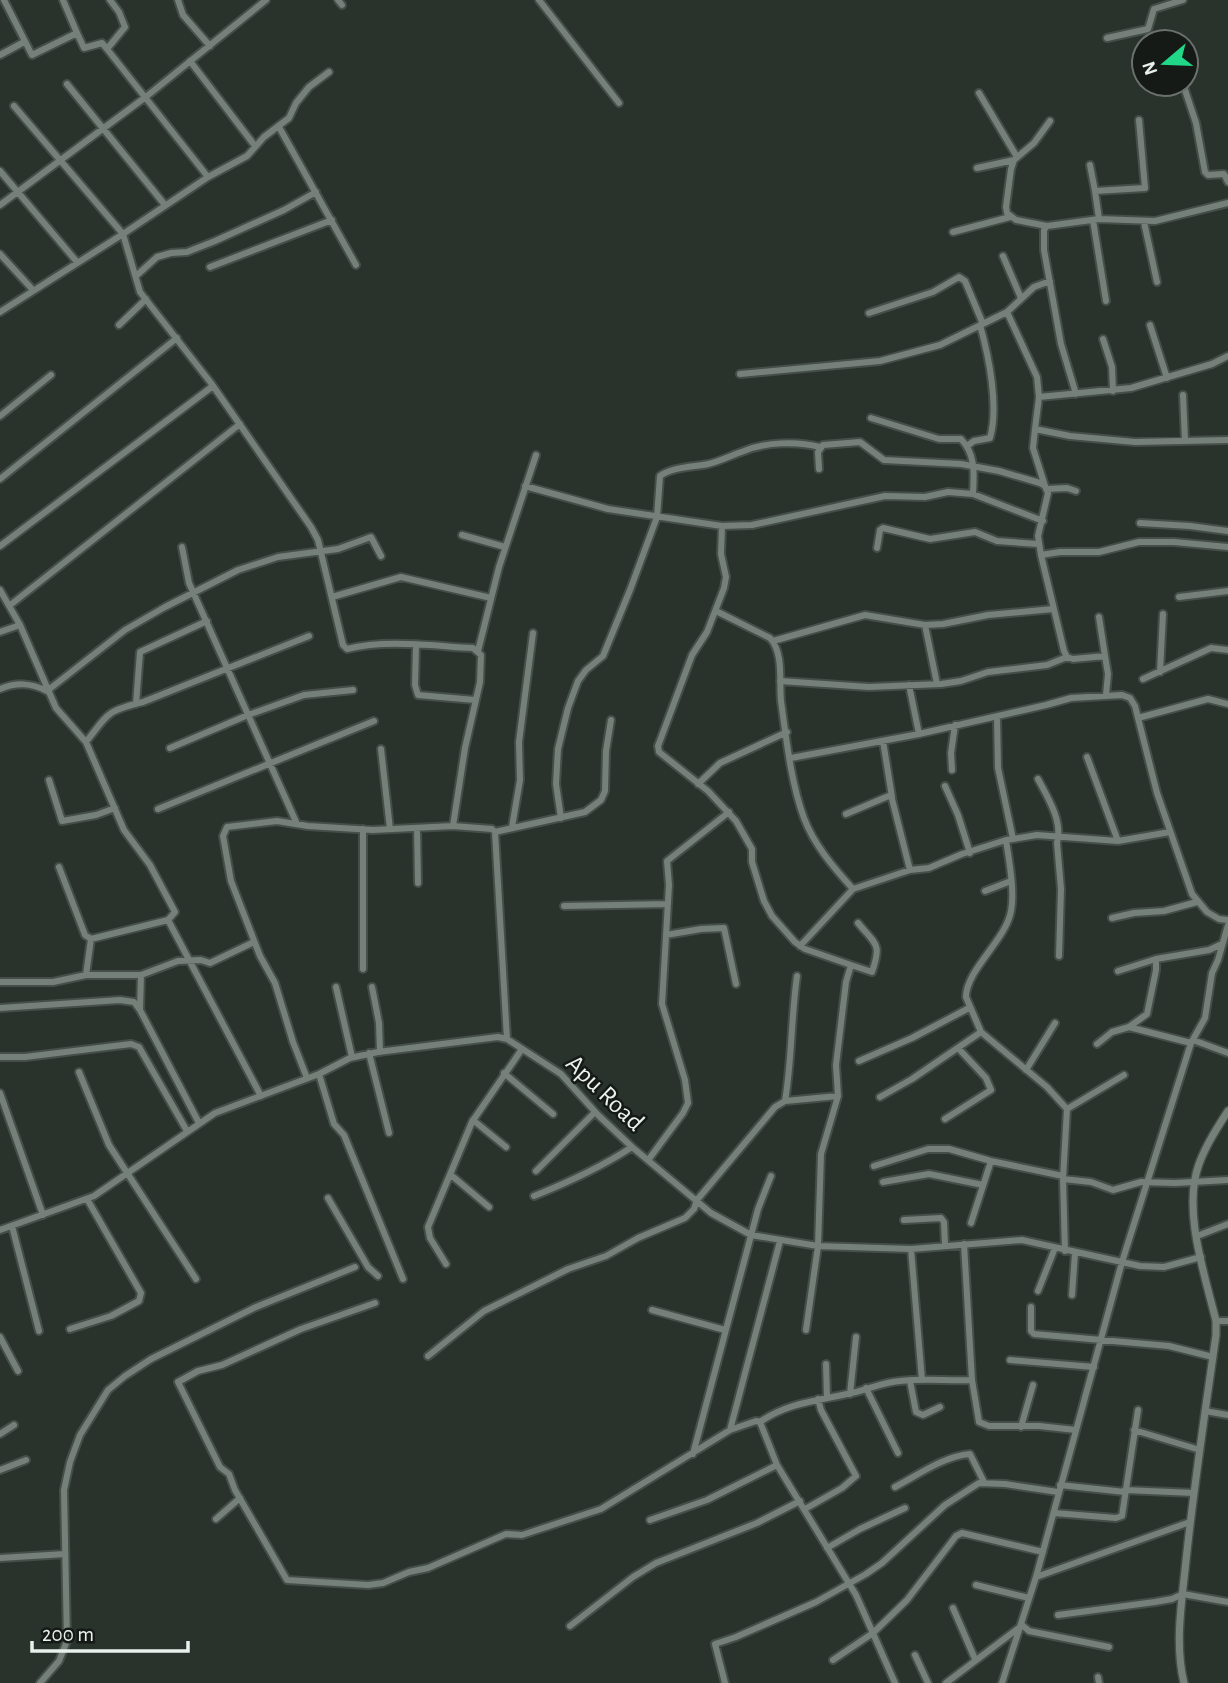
<svg xmlns="http://www.w3.org/2000/svg" width="1228" height="1683" font-family="'Alegreya Sans',sans-serif">
	<style>
		.lines { fill: none; stroke-linecap: round; stroke-linejoin: round }
		.minor-casing { stroke: #454e49; stroke-width: 10 }
		.tertiary-casing { stroke: #454e49; stroke-width: 10 }
		.minor { stroke: #748078; stroke-width: 6 }
		.tertiary { stroke: #748078; stroke-width: 7 }
		.labels { text-anchor: middle; dominant-baseline: central; stroke-width: 5; stroke-linejoin: round; paint-order: stroke }
		.street-label { font-size: 26px; fill: #eaf1ec; stroke: #151a17 }
	</style>
	<rect width="100%" height="100%" fill="#29332c"/>
	<g class="lines">
		<defs>
			<path id="minor" d="M4,0L32,55L77,33L63,0
				M178,0L183,15L210,46
				M338,0L342,5
				M539,0L619,103
				M77,33L84,48L102,43L107,49L208,177
				M1107,38L1148,29L1154,9L1183,0
				M1172,39V42
				M107,49L125,27L119,12L110,0
				M0,55L24,42
				M190,61L255,146
				M329,72L309,87L296,103L289,118L264,137L247,156L208,177L123,234L140,292L211,383L311,527L318,540L343,645L347,649C387,639 432,646 473,648L481,655L480,682L465,748L453,826
				M67,84L165,205
				M1183,84L1196,123L1205,172L1208,175L1224,174L1228,182
				M979,93L1017,157
				M279,127L356,265
				M1090,165L1095,191
				M977,168L1014,160
				M0,171L77,262
				M0,205L147,96L266,0
				M1099,219L1095,191L1145,188L1139,120
				M1093,220L1106,301
				M1144,222L1157,282
				M1047,226L1016,220L1007,213L1006,207L1011,169L1014,160L1034,143L1050,121
				M953,232L1010,217
				M0,254L33,290
				M1003,256L1021,298
				M210,267L332,220
				M136,276L157,257L171,253L187,252L215,241L284,210L316,192
				M1050,281L1034,287L1007,312L1037,377L1039,397L1035,429L1070,436L1135,442L1228,440
				M0,312L123,234L14,106
				M869,313L933,292L959,277L965,281L983,324
				M119,325L146,299
				M1150,325L1167,378
				M1103,339L1112,367L1113,391
				M740,374L880,361L940,345L1007,312
				M1076,394L1061,344L1044,250V230L1047,226L1099,219L1155,221L1228,203
				M1183,395L1185,441
				M1039,397L1131,388L1212,364L1228,356
				M0,416L51,375
				M871,418L939,439H961C976,455 974,473 973,494
				M1035,429L1033,448L1045,486
				M967,446L974,441L990,438C999,407 989,357 980,325
				M819,469L818,452L823,445L860,442L884,460L961,464L999,471L1040,483L1045,486L1048,493L1038,536L1041,555
				M0,479L177,338
				M525,486L608,509L722,526L752,525L885,496L925,497L948,492L973,494L1043,521
				M1047,489L1067,488L1076,491
				M1140,523L1190,526L1228,531
				M722,526L721,554L726,577L724,588L707,632L692,655L658,746L659,752L708,791L736,821L752,849V862L764,901L772,916L795,942L805,949L851,965L846,982L836,1065L838,1096L821,1154L818,1246L806,1330
				M462,535L505,547
				M0,546L213,386
				M182,547L189,583L297,824
				M877,548L880,530L883,528L930,539L975,532L997,541L1038,544
				M0,590L20,625L56,708L86,742L124,830L150,865L175,912L168,920L91,939L85,935L59,867
				M332,597L401,577L491,598
				M1179,597L1228,591
				M9,606L240,424
				M716,611L770,638C784,653 779,682 781,701C786,737 791,783 804,818C814,845 834,868 853,889
				M1099,617L1105,656
				M925,625L937,684
				M0,632L20,625
				M773,641L865,615L925,625L943,624L988,615L1053,609
				M416,645L415,685L418,695L475,700
				M478,651L499,567L536,455
				M1160,672L1163,614
				M1143,679L1211,648L1228,650
				M780,681L869,687L941,684L961,681L988,672L1047,665L1067,657
				M909,685L919,734
				M0,689C17,682 31,683 47,691
				M47,691L125,630L165,607L238,570L278,557L338,549L371,537L381,556
				M1106,695L1108,674L1105,656L1073,659L1067,657L1064,651L1041,555L1060,552H1099L1139,542H1174L1228,547
				M136,704L140,652L207,621
				M997,717L998,768L1013,839L1037,835L1118,841L1170,832
				M1138,718L1208,699L1228,704
				M883,741L892,797
				M86,742C109,713 106,711 143,702L309,636
				M170,748L248,715L304,695L353,690
				M381,749L390,829
				M1087,757L1118,841
				M791,758L919,734L1046,705L1071,698L1122,695L1130,698L1135,706L1157,793L1192,894L1207,912L1219,919L1228,920
				M952,770L951,753L955,725
				M1038,779C1048,798 1063,821 1057,843L1061,889L1059,956
				M49,780L62,821L96,815L115,808
				M698,784L720,763L787,732
				M945,786L958,815L970,853
				M158,809L374,721
				M846,814L891,795L910,870
				M561,818L556,784L558,749L568,708L578,681L586,670L603,656L630,590L657,517L660,476C672,467 693,467 708,464C721,461 732,455 744,451C766,442 797,441 820,447
				M512,827L520,780L519,742L533,633
				M417,828L418,883
				M363,829V969
				M495,832L585,812L601,800L605,791L606,751L611,720
				M1013,839L1006,840C1009,860 1015,892 1011,911C1006,940 966,970 966,997L981,1032L1047,1087L1067,1109L1063,1179L1065,1251
				M985,891L1011,881
				M564,906L668,904
				M1112,918L1134,913L1164,911L1197,902
				M168,920L261,1096
				M666,935L701,929L724,928L736,984
				M800,946L853,889L910,870L929,868L962,854L1006,840
				M851,965L872,972C882,943 876,945 858,923
				M1118,971L1156,959L1209,950L1222,944
				M86,975L91,939
				M0,982H53L86,975H141L178,961L201,960L210,963L254,942
				M336,987L352,1057
				M372,987L379,1023L380,1052
				M0,1008L120,1000L134,1002L140,1010L199,1123
				M140,1010L141,975
				M1129,1027L1147,1014L1156,970V959
				M1193,1040L1228,1053
				M1097,1044L1112,1032L1129,1027L1191,1043
				M369,1053L389,1133
				M0,1057H25L131,1044L139,1047L187,1131
				M859,1061L912,1038L969,1008
				M1026,1070L1055,1023
				M79,1072L109,1145L196,1279
				M504,1073L553,1114
				M319,1074L334,1124L344,1135L403,1279
				M307,1078L293,1042L275,983L260,956L231,881L223,836L227,827L277,821L308,826L373,830L453,826L492,829L495,832L507,1039
				M0,1093L43,1215
				M880,1097L912,1079L981,1032
				M785,1101C792,1060 791,1018 797,976
				M1067,1109L1124,1075
				M945,1119L991,1090L986,1078L959,1049
				M473,1120L506,1147
				M649,1159L683,1113L688,1103L685,1080L662,1004L669,885L667,861L729,812
				M874,1166L928,1149H949L991,1161L1063,1176
				M536,1171L595,1112
				M451,1175L489,1207
				M1063,1179L1091,1182L1113,1190L1141,1182L1175,1183L1228,1180
				M883,1182L929,1174L983,1185
				M534,1196C569,1182 600,1168 632,1147
				M328,1198L368,1267L378,1276
				M904,1220L941,1218L944,1222L945,1245
				M971,1223L991,1161
				M12,1226L39,1331
				M0,1230L94,1196L215,1113L319,1074L350,1058L378,1052L498,1037L507,1039L561,1074L598,1115L632,1147L711,1213L751,1235L818,1246L911,1249L1022,1240L1140,1266L1164,1267L1201,1257
				M1197,1236L1228,1224
				M964,1244L972,1380L979,1422L989,1426H1039L1076,1430
				M911,1249L922,1380
				M446,1264L430,1238L428,1227L472,1122L522,1049
				M1038,1291L1055,1248
				M1072,1295L1075,1253
				M375,1303L301,1329L222,1365L198,1371L178,1382L220,1467L229,1474L235,1490L287,1580L368,1585L383,1583L409,1572L428,1568L506,1534L522,1535L601,1509L730,1430L756,1421L760,1422L777,1465L856,1595L895,1683
				M1031,1307V1331L1034,1334L1169,1346L1213,1357
				M652,1310L725,1330
				M1216,1321H1228
				M70,1329L111,1316L139,1301L141,1293L87,1199
				M0,1337L18,1371
				M428,1356L484,1311L568,1269L606,1256L638,1238L685,1218L694,1209L697,1200L775,1107L785,1101L838,1096
				M1010,1360L1094,1367
				M826,1364L827,1397
				M910,1381L916,1412L923,1415L940,1407
				M866,1388L898,1453
				M850,1394L856,1337
				M1205,1411L1228,1415
				M760,1422C787,1403 816,1401 847,1394C865,1391 882,1382 900,1381C924,1378 948,1381 972,1380
				M1021,1427L1033,1385
				M730,1430L780,1241
				M1134,1430L1200,1450
				M0,1434L14,1425
				M693,1454L758,1209L771,1176
				M0,1470L26,1460
				M1060,1485L1125,1492
				M895,1487C918,1475 944,1456 970,1454L984,1482
				M1125,1490L1194,1493
				M805,1509L842,1488L856,1476L821,1410L818,1399
				M1054,1513L1116,1518L1122,1516L1138,1410
				M216,1519L240,1498
				M650,1520L707,1500L777,1465
				M827,1548L860,1529L905,1508
				M0,1558L65,1554
				M1036,1577L1190,1522
				M976,1585L1029,1598
				M953,1608L975,1659
				M1058,1615L1155,1602L1172,1599L1183,1594L1228,1602
				M1022,1625L1029,1631L1109,1647
				M570,1626L633,1577L656,1563L757,1523L800,1501
				M915,1655L928,1683
				M833,1660L873,1633L907,1600L956,1536L962,1533L1043,1552
				M1098,1677L1099,1683
				M40,1683L59,1661L67,1641L64,1490L70,1462L80,1435L108,1390L125,1376L151,1359L256,1307L355,1267
				M725,1683L715,1644L736,1637L816,1602L866,1574L882,1563L945,1505L979,1483L1005,1484L1058,1492
				M946,1683L1020,1627
				M1002,1683L1036,1577L1122,1262L1191,1043L1205,1018L1212,973L1218,960L1228,925"/>
			<path id="tertiary" d="M1184,1683C1175,1646 1181,1607 1185,1570C1193,1491 1205,1413 1216,1335V1321C1205,1275 1182,1210 1199,1164C1206,1145 1217,1128 1228,1111"/>
		</defs>
		<use href="#minor" class="minor-casing"/>
		<use href="#tertiary" class="tertiary-casing"/>
		<use href="#minor" class="minor"/>
		<use href="#tertiary" class="tertiary"/>
	</g>
	<g class="labels">
		<g class="street-label">
			<text transform="translate(605 1093) rotate(44)">Apu Road</text>
		</g>
	</g>
	<g transform="translate(1165 63) rotate(251)"><circle r="33" fill="#151a17" stroke="#6a706c" stroke-width="2"/>
	<path d="M0-5L12 26L0 18L-12 26Z" fill="#20d887"/>
	<text y="-10" font-size="19" font-weight="bold" text-anchor="middle" fill="#eaf1ec">N</text>
	</g>
	<path d="M32 1641v10h156v-10" fill="none" stroke="#eaf1ec" stroke-width="3.5"/>
	<text x="42" y="1641" font-size="21" fill="#eaf1ec" stroke="#151a17" stroke-width="5" paint-order="stroke">200 m</text>
</svg>
